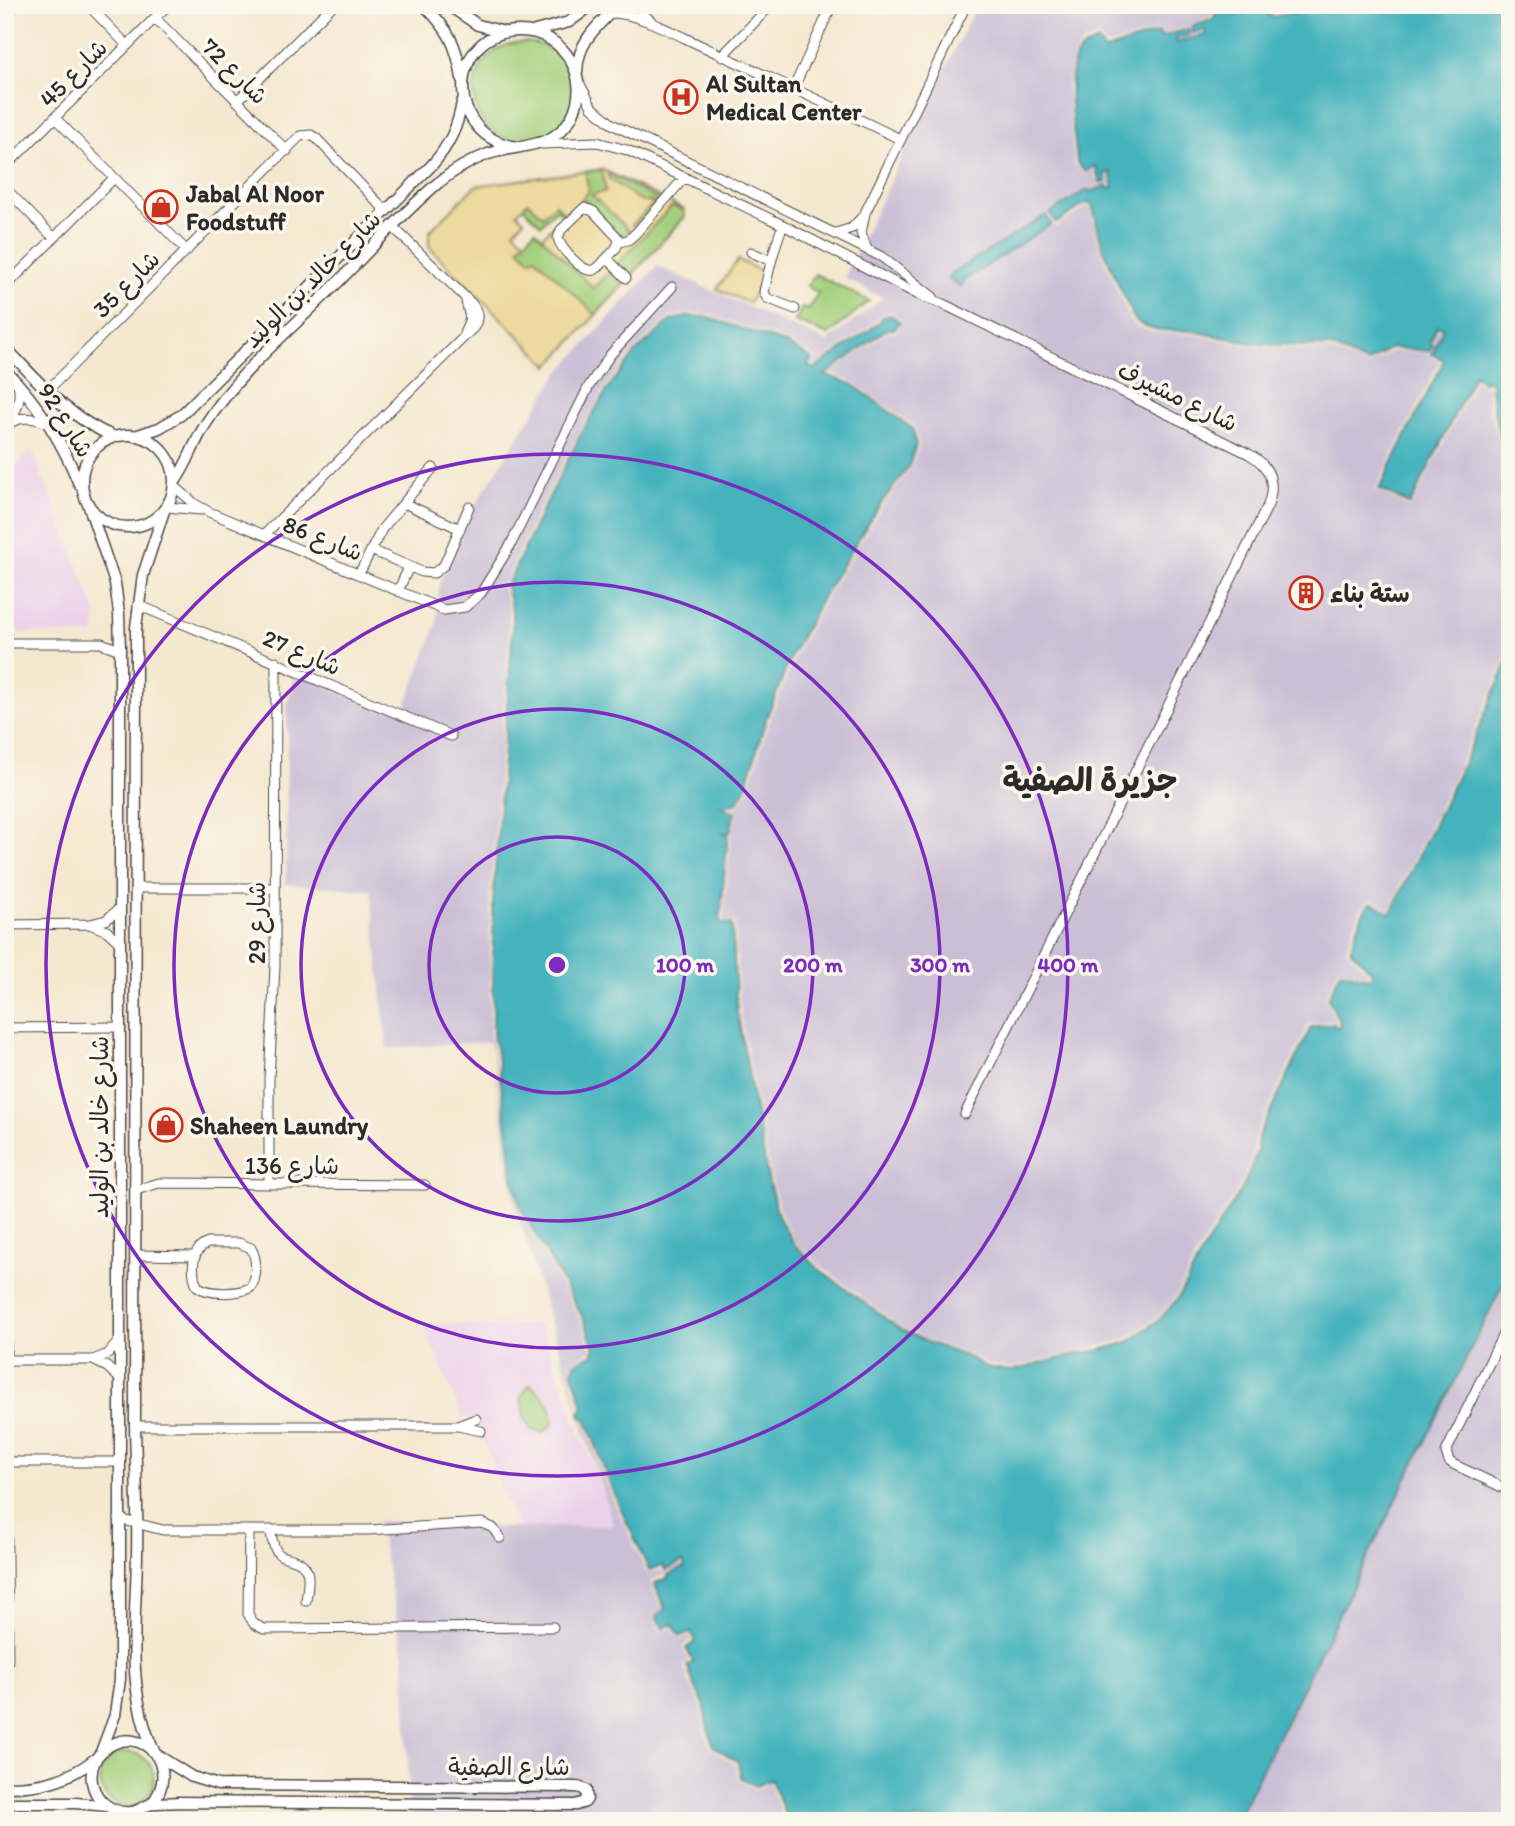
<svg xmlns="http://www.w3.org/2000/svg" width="1515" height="1826" font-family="Itim,'Playpen Sans Arabic',sans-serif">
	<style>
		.built { fill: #ecd1eb }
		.industrial { fill: #cbbfd5 }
		.green { fill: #a4d07d; stroke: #687e54; stroke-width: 2 }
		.sand { fill: #eeda9e; stroke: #8c8264; stroke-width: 2; fill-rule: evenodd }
		.water { fill: #44b3bd; stroke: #386f74; stroke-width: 2 }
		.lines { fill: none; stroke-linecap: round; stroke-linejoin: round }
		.minor-casing { stroke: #494744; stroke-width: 11 }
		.major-casing { stroke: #494744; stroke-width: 13 }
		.minor { stroke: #fff; stroke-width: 9 }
		.major { stroke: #fff; stroke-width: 10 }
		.ring { fill: none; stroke: #7b2cbf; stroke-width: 3.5 }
		.labels { text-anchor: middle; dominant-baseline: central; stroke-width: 7; stroke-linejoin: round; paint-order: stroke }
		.street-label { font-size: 24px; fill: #2b2b2b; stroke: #fbf7ec }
		.poi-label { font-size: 24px; font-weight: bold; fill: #2b2b2b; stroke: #fbf7ec; text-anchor: start }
		.district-label { font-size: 32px; font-weight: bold; fill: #2b2b2b; stroke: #fbf7ec }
		.centre { fill: #7b2cbf; stroke: #fbf7ec; stroke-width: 3.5 }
		.ring-label { font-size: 21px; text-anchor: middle; font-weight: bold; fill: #7b2cbf; stroke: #fbf7ec; stroke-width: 7; stroke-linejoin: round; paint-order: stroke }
	</style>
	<rect width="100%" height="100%" fill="#fbf7ec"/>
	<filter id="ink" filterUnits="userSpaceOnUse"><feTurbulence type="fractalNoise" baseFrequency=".0143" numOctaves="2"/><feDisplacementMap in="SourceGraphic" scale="14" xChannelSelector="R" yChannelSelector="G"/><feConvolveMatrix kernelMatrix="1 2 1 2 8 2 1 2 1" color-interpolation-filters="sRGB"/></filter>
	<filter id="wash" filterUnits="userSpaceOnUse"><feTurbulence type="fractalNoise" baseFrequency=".00686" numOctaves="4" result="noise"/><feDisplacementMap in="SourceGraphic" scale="28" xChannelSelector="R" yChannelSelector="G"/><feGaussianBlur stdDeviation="1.57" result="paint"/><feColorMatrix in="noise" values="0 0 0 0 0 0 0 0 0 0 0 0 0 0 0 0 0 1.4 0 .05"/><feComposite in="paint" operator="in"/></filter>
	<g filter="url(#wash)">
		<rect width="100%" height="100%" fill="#f5e8d0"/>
		<path class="built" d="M32,450L96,612L95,635L5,632V478Z
			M423,1324L540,1325L615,1527L518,1529L474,1417L463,1419Z"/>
		<path class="industrial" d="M977,5H1218L1210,18L1191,24L1193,35L1204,34L1179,42L1178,40L1190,36L1189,26L1162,34L1160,29L1106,46L1099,37L1084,42L1074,55L1067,86L1074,164L1085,175L1093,170L1098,185L1108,183L1107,174H1109L1112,186L1108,185L1090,191L1089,187L1047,213L1055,227L1088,206L1090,207L1100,249L1131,321L1138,327L1156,333L1192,334L1255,347L1330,350L1368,366L1392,351L1429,353L1434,343L1432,340L1437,329L1441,330L1430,356L1440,361L1375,490L1411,508L1476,379L1482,386L1488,385L1489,408L1499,441L1510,491V649L1460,763L1389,910L1379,902L1369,900L1360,911L1346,949L1369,973L1368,975L1339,968L1325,998L1337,1023L1334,1020L1309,1024L1255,1136L1254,1150L1242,1183L1202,1245L1176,1296L1159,1316L1126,1339L1011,1368L987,1364L972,1355L933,1342L901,1327L821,1266L796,1243L782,1217L772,1181L740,1011L735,922L723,921L731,836L738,811L731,807H736L742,801L749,789L768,723L796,653L828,594L882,507L911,467L919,446L915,427L853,382L830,373L888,332H897L903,321L892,312L881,314L877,321L814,366L812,364L818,359L786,340L707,314L689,313L670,317L634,350L606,386L581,429L537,513L503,587L509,609V637L490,898V1040L493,1047L510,1177L518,1208L580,1319L591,1348L589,1352L574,1360L569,1369L581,1419L584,1421L611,1495L647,1573L662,1570L664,1572L681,1565L682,1567L650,1581L662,1609L653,1615L661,1632L671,1628L679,1639L690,1635L692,1640L682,1647L689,1661L683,1665L691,1686L701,1705L703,1722L710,1748L735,1764L739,1781L755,1789L769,1784L785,1821H410L404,1656L378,1521L519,1528L613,1525L516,1208L509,1177L492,1049L488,1042L387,1048L371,890L286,884L287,704L297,672L379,710L405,708L437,623L439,584L474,507L558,374L657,266L827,342L883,298L844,278L903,154Z
			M1510,1276V1821H1236L1353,1586Z"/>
		<path class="green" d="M474 92a50 50 0 1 1 100 0a50 50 0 1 1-100 0Z
			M602,170L606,191L593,195L633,233L625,240L567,219L556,209L541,225L523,207L528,202L585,172Z
			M607,172L661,201L635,229L632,226L654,202L643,203L608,179Z
			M672,206L684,210V217L628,279L616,265Z
			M535,230L593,287L609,272L624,285L595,315L535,258L531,261L519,248Z
			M815,274L869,301L828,335L795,321L802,308L808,310L818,293L807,286Z
			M530,1384C543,1397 555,1404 552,1425L543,1433L532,1430L525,1419L521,1397Z
			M100 1779a27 27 0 1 1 54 0a27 27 0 1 1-54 0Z"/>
		<path class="sand" d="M602,169L684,209L685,217L549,366L429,247V232L475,186ZM602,170L606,191L592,195L632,233L625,239L585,200L568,218L563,216L542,237L593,288L609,272L623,285L596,315L535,257L531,260L519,248L525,241L514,231L524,220L517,213L528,202L543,216L555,204L567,215L589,191L585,172ZM607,173L661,201L635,229L632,225L655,202H642L609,179ZM672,206L684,210V217L628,279L616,265Z
			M738,260L765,273L749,303L717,289Z"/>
		<path class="water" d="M1221,5H1282L1284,10L1268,13L1270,17L1302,11L1301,7L1287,9L1286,5H1510V477C1503,445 1492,415 1491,383L1486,380L1483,383L1475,374L1410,505L1379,489L1444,360L1432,354L1443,328L1437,326L1430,341L1433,344L1429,351L1391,348L1367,363L1331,347L1255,344L1192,331L1157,330L1140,324L1134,319L1103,249L1092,205L1087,203L1056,223L1050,213L1088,189L1090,192L1107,186L1109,189L1114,187L1110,172L1105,173L1106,182L1100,183L1095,166L1085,172L1077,163C1075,133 1064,85 1076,57C1080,48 1089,44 1098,41L1105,50L1159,32L1160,37L1188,29L1189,35L1176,39L1177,43L1206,34L1205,30L1193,33L1192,26L1212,20Z
			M1046,215L1051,224L965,280L961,286H958L948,279L951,274Z
			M891,315L900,322L895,329H887L825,375L852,384L913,429L916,445L909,466L880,505L825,593L793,652L765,722L746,788L740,799L735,804L721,806L735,812L730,833L721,832L728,835L720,923L732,924L737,1011L769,1182L779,1218L794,1244L819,1269L900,1329L932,1344L971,1358L986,1367L1011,1371L1080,1353L1101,1350L1128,1342L1161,1318L1178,1298L1205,1247L1244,1185L1257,1151L1258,1137L1311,1027L1333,1023L1338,1028L1340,1023L1328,998L1341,971L1369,978L1373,973L1350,949L1363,913L1370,903L1378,905L1390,914L1463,764L1510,656V1271L1236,1821H788L771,1780L756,1786L741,1779L738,1762L713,1746L706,1721L704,1704L694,1685L687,1666L693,1662L686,1648L696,1641L691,1632L680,1636L672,1624L663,1629L656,1616L665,1609L654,1583L668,1578V1575L685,1567L683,1562L665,1570L663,1566L649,1570L614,1494L586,1419L581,1417L580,1412L583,1408L572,1370L576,1362L592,1355L594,1348L583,1318L520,1207L513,1177L496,1047L493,1039V899L512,637V609L506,587L540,515L583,430L608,388L636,352L671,320L689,316L707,317L785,343L813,359L808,365L814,369L879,323L883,317Z"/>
	</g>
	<g filter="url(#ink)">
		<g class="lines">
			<defs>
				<path id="minor" d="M88,5L127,45
					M638,5L643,14L651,21
					M611,13C640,13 679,36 706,48C771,78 836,108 900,139
					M155,18L287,151
					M722,56L771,5
					M580,84L592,107L612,124L882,257L933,297
					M794,87L832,5
					M237,101L333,5
					M55,118L187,251
					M542,144L597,142L627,150L783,225L917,294L943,304L1249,454C1270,466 1276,482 1268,505L965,1114
					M5,167L168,5
					M5,188L54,238
					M584,208L593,211L619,239C618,248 613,252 607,258C603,262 599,268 594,270C583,274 560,248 558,238L561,230Z
					M783,225C774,247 769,269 764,292L767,298L795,309
					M836,233L852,228L862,217
					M619,242L628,240L636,233L685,177
					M867,249L861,233L865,213L966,5
					M751,252L771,261
					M607,258L626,278
					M5,287L114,178
					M464,334L470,318L466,301
					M48,390L300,136L311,135L316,138L386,211
					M10,423C23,415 36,418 49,424
					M5,426C16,414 22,400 18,384
					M173,485L195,504L209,512L444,610L465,607L481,593L510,546L589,386L610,355L672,287
					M404,503L460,529
					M166,507L201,510
					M264,535L474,327C479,318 478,312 472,304L393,227
					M371,550L422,572L434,573L444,565L469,507
					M359,574L382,529L433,468
					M398,591L409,567
					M138,605L451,736
					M5,643H101L120,650
					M137,888H275
					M5,925L90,924L106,920L120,908
					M92,925L107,931L120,943
					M5,1028L120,1027
					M269,1184V1079L275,967L276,661
					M136,1190L159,1183L425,1185
					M208,1243H239L251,1248C257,1259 258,1278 250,1288C237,1294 209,1295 197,1286C191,1271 191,1249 208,1243Z
					M136,1255L195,1256
					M1510,1320L1446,1452L1449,1461L1453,1464L1510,1491
					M5,1360H93L108,1354L119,1341
					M6,1360V1028
					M93,1360L107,1367L119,1378
					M460,1425L476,1419
					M135,1426H458L481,1431
					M5,1462H119
					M119,1519L163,1530H368L482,1523L493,1528L500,1538
					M249,1530L248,1614L254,1624L264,1629L553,1627
					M270,1530C272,1537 273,1547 277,1552C280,1557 287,1557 292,1559C314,1565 308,1583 306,1601
					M5,1668L8,1661L6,1462"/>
				<path id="major" d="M424,5C449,30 456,43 462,78
					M448,5L478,25L505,32
					M5,9L9,5
					M535,31L569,22L592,5
					M577,72C578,40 598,26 618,5
					M5,347C39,382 69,419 115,437
					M5,370C38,403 62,441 79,484
					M82 481a46 46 0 1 1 92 0a46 46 0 1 1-92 0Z
					M135,436L159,428L181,415L432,165C449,146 458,127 462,102
					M174,483C183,471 188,459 194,446C201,430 211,415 222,401C252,361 293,327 329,291C365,256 399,216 438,183C453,171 470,161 488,154C518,144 553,150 571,118C593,79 564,31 520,31C447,30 442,138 518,147
					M88,504L115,583L119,613L120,650V1679L115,1715L101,1752
					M155,1753C125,1692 136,1621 137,1556C138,1513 136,1469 135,1426L136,627L143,575L165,508
					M5,1787C40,1787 67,1781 95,1759
					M5,1803H76L107,1806
					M150,1805C184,1770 142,1720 105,1749C95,1756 90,1769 92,1782C95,1800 112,1814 131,1812C139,1811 144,1806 151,1804C159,1802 169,1803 178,1802L576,1805L585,1802L587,1799L586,1790L578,1787L218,1785L192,1777L157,1755"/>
			</defs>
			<use href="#minor" class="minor-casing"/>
			<use href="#major" class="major-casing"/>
			<use href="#minor" class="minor"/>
			<use href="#major" class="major"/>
		</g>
	</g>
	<g class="ring">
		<circle cx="557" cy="965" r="128"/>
		<circle cx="557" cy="965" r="256"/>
		<circle cx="557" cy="965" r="383"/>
		<circle cx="557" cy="965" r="511"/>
	</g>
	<defs>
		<symbol id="hospital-ring" viewBox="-11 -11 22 22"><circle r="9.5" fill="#fbf7ec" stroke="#c8321e" stroke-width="1.5"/><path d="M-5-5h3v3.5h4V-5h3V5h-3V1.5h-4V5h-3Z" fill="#c8321e"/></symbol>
		<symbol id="shop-ring" viewBox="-11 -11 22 22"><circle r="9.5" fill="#fbf7ec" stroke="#c8321e" stroke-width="1.5"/><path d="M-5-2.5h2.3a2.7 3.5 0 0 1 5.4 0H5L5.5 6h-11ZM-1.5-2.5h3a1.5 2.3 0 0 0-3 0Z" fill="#c8321e"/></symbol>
		<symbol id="building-ring" viewBox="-11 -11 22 22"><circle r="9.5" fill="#fbf7ec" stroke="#c8321e" stroke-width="1.5"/><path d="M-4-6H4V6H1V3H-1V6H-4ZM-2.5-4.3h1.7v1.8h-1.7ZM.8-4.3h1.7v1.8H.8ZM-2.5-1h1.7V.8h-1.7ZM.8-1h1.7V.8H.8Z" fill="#c8321e"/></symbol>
	</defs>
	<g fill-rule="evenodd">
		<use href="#hospital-ring" x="662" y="78" width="38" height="38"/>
		<use href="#shop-ring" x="142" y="188" width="38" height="38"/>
		<use href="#building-ring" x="1287" y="574" width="38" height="38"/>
		<use href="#shop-ring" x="147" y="1106" width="38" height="38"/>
	</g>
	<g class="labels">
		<g class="street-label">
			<text transform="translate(235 71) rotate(45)">شارع 72</text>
			<text transform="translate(73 73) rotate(-45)">شارع 45</text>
			<text transform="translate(312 279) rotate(-45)">شارع خالد بن الوليد</text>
			<text transform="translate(126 284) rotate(-45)">شارع 35</text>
			<text transform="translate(1178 396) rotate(26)">شارع مشيرف</text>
			<text transform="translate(66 420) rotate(58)">شارع 92</text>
			<text transform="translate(323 538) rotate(22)">شارع 86</text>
			<text transform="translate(302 652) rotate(23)">شارع 27</text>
			<text transform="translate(256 923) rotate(-90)">شارع 29</text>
			<text transform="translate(99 1127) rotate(-90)">شارع خالد بن الوليد</text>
			<text x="292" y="1165">شارع 136</text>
			<text x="509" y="1766">شارع الصفية</text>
		</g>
		<g class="poi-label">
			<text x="706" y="83">Al Sultan<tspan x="706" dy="28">Medical Center</tspan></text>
			<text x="186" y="193">Jabal Al Noor<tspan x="186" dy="28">Foodstuff</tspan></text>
			<text x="1330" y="593">ستة بناء</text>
			<text x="190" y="1125">Shaheen Laundry</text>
		</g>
		<g class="district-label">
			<text x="1090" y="780">جزيرة الصفية</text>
		</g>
	</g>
	<circle cx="557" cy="965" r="10" class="centre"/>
	<g class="ring-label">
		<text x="685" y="972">100 m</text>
		<text x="813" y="972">200 m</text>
		<text x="940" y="972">300 m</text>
		<text x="1068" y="972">400 m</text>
	</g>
	<rect width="1515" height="1826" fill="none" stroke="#fbf7ec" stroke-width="28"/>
</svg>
